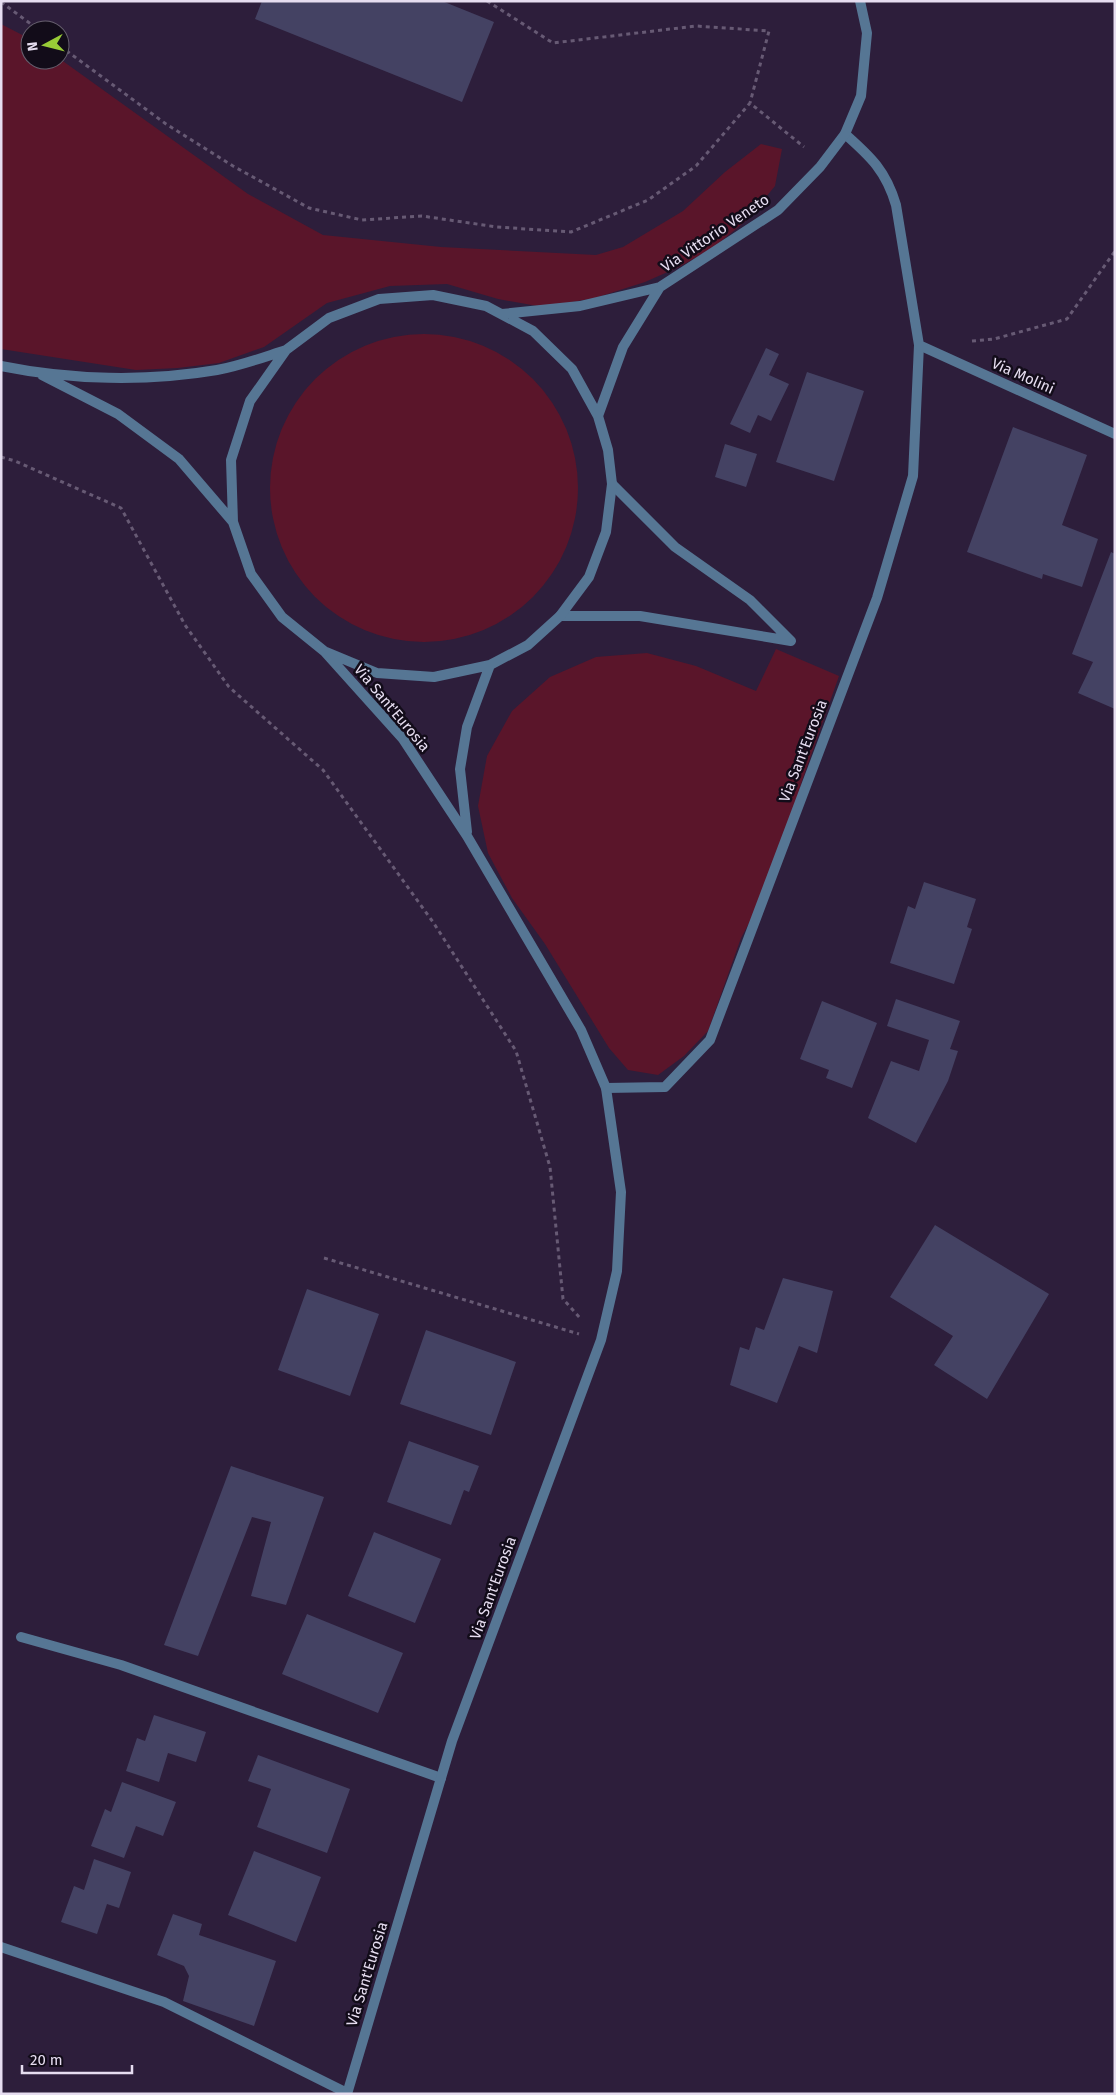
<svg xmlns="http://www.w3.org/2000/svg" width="1116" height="2095" font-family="'Fira Sans',sans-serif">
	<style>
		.green { fill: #5a152a }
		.building { fill: #444263 }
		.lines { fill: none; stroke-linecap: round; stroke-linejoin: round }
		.path { stroke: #675a74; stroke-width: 3; stroke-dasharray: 4 4; stroke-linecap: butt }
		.service { stroke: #567694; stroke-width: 10 }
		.minor { stroke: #567694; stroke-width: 10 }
		.tertiary { stroke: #567694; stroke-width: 10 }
		.labels { text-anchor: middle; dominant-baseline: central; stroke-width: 5; stroke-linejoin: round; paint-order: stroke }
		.street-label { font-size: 15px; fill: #e6ddf0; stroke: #120c19 }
	</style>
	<rect width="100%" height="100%" fill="#2d1e3b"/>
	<path class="green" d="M1,24L30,39V60L60,59L248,194L323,235L441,247L596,255L623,247L683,211L725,172L761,144L782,149L775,186L747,220L713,248L679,267L645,282L595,298L543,307L498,299L447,284L390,286L327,303L264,347L219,363L178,368L136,370L1,349Z
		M270 488a154 154 0 1 1 308 0a154 154 0 1 1-308 0Z
		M776,649L839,676L802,781L771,882L741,938L708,1031L684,1056L658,1075L628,1070L609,1048L545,944L512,898L488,853L478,806L487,756L512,711L550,677L596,657L647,653L696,666L756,691Z"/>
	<path class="building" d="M262,1H442L494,22L462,102L255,19Z
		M766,348L779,354L769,375L789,384L771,421L758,415L750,433L730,424Z
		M807,372L864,391L834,481L776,462Z
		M1013,427L1087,455L1062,525L1098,539L1082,587L1043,574L1042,579L967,552Z
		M725,444L757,454L746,487L715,477Z
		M1111,552L1115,554V709L1078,693L1093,662L1072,654Z
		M924,882L976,899L967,927L972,929L954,984L890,963L908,906L915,909Z
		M896,999L960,1021L950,1049L958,1051L948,1081L916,1143L868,1118L891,1061L919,1071L929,1040L887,1026Z
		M822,1001L877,1023L852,1088L826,1078L829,1070L800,1059Z
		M935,1225L1049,1294L987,1399L934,1365L953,1336L890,1297Z
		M783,1278L833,1291L817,1353L799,1346L777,1403L730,1385L740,1347L749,1350L756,1327L764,1330Z
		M307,1289L379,1314L350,1396L278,1370Z
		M426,1330L516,1362L491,1435L400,1404Z
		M409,1441L479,1466L469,1492L464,1490L451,1525L387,1502Z
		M231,1466L324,1497L286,1605L251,1596L271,1522L252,1517L198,1656L164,1645Z
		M374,1532L441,1559L415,1623L348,1596Z
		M307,1614L403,1653L378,1713L282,1674Z
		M154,1715L206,1732L196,1762L168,1753L159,1782L126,1771L137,1738L145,1741Z
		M258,1755L350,1789L327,1853L257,1827L271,1789L248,1781Z
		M122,1782L176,1802L163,1836L136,1826L124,1858L91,1846L105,1809L111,1812Z
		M254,1851L321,1877L296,1942L228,1915Z
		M94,1859L131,1872L119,1908L107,1904L97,1934L61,1922L74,1886L84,1890Z
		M173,1914L202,1924L199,1935L276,1961L254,2026L183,2001L189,1976L184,1966L157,1955Z"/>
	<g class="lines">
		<path class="path" d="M487,1L553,43L696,26L769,31L750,103
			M1,2L39,30
			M60,46L166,124L233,166L309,208L362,220L422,216L497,227L571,232L648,200L696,166L750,103L804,147
			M972,341L994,339L1067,319L1115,251
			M1,457L15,461L121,508L185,625L229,687L323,770L433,922L516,1051L550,1167L563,1299L580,1318
			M324,1258L579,1334"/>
		<path class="service" d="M560,616H640L791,641L750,600L675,547L612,484
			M606,1088L665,1087L710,1040L877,598L913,476L919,345
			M21,1637L121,1665L441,1778"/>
		<path class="minor" d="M845,134C871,157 886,171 896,205L919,345L1115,434
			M1,1947L164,2002L347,2093"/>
		<path class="tertiary" d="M502,314L580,306L660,287L778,210L820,167L845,134L861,96L867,33L860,1
			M1,366C70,380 147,382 217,370C240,366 264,357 286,350
			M42,375L118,414L179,459L233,522
			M598,416L623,347L660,287
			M324,651L377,673L434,677L490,665L528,645L560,616L589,577L606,532L612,484L608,450L598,416L572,369L533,331L486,306L433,295L379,299L329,318L286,350L250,401L231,460L233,522L251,574L282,617L324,651L403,739L467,836L581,1030L606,1088L621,1192L617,1271L601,1340L452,1741L347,2094
			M467,832L460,769L467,727L490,665"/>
	</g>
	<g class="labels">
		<g class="street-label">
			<text transform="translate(715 233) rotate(-34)">Via Vittorio Veneto</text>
			<text transform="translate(1023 376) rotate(24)">Via Molini</text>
			<text transform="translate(392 708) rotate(50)">Via Sant'Eurosia</text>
			<text transform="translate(803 751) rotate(-69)">Via Sant'Eurosia</text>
			<text transform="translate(493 1588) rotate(-70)">Via Sant'Eurosia</text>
			<text transform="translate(367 1974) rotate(-73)">Via Sant'Eurosia</text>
		</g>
	</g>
	<rect width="1116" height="2095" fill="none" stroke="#e6ddf0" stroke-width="5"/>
	<g transform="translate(45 45) rotate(263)"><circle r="24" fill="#120c19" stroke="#67606f"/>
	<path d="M0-4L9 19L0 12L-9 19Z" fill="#98cb37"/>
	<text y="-8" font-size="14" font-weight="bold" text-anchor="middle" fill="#e6ddf0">N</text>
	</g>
	<path d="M22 2065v8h110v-8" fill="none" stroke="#e6ddf0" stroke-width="2.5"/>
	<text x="30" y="2065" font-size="15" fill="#e6ddf0" stroke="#120c19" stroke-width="4" paint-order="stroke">20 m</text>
</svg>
